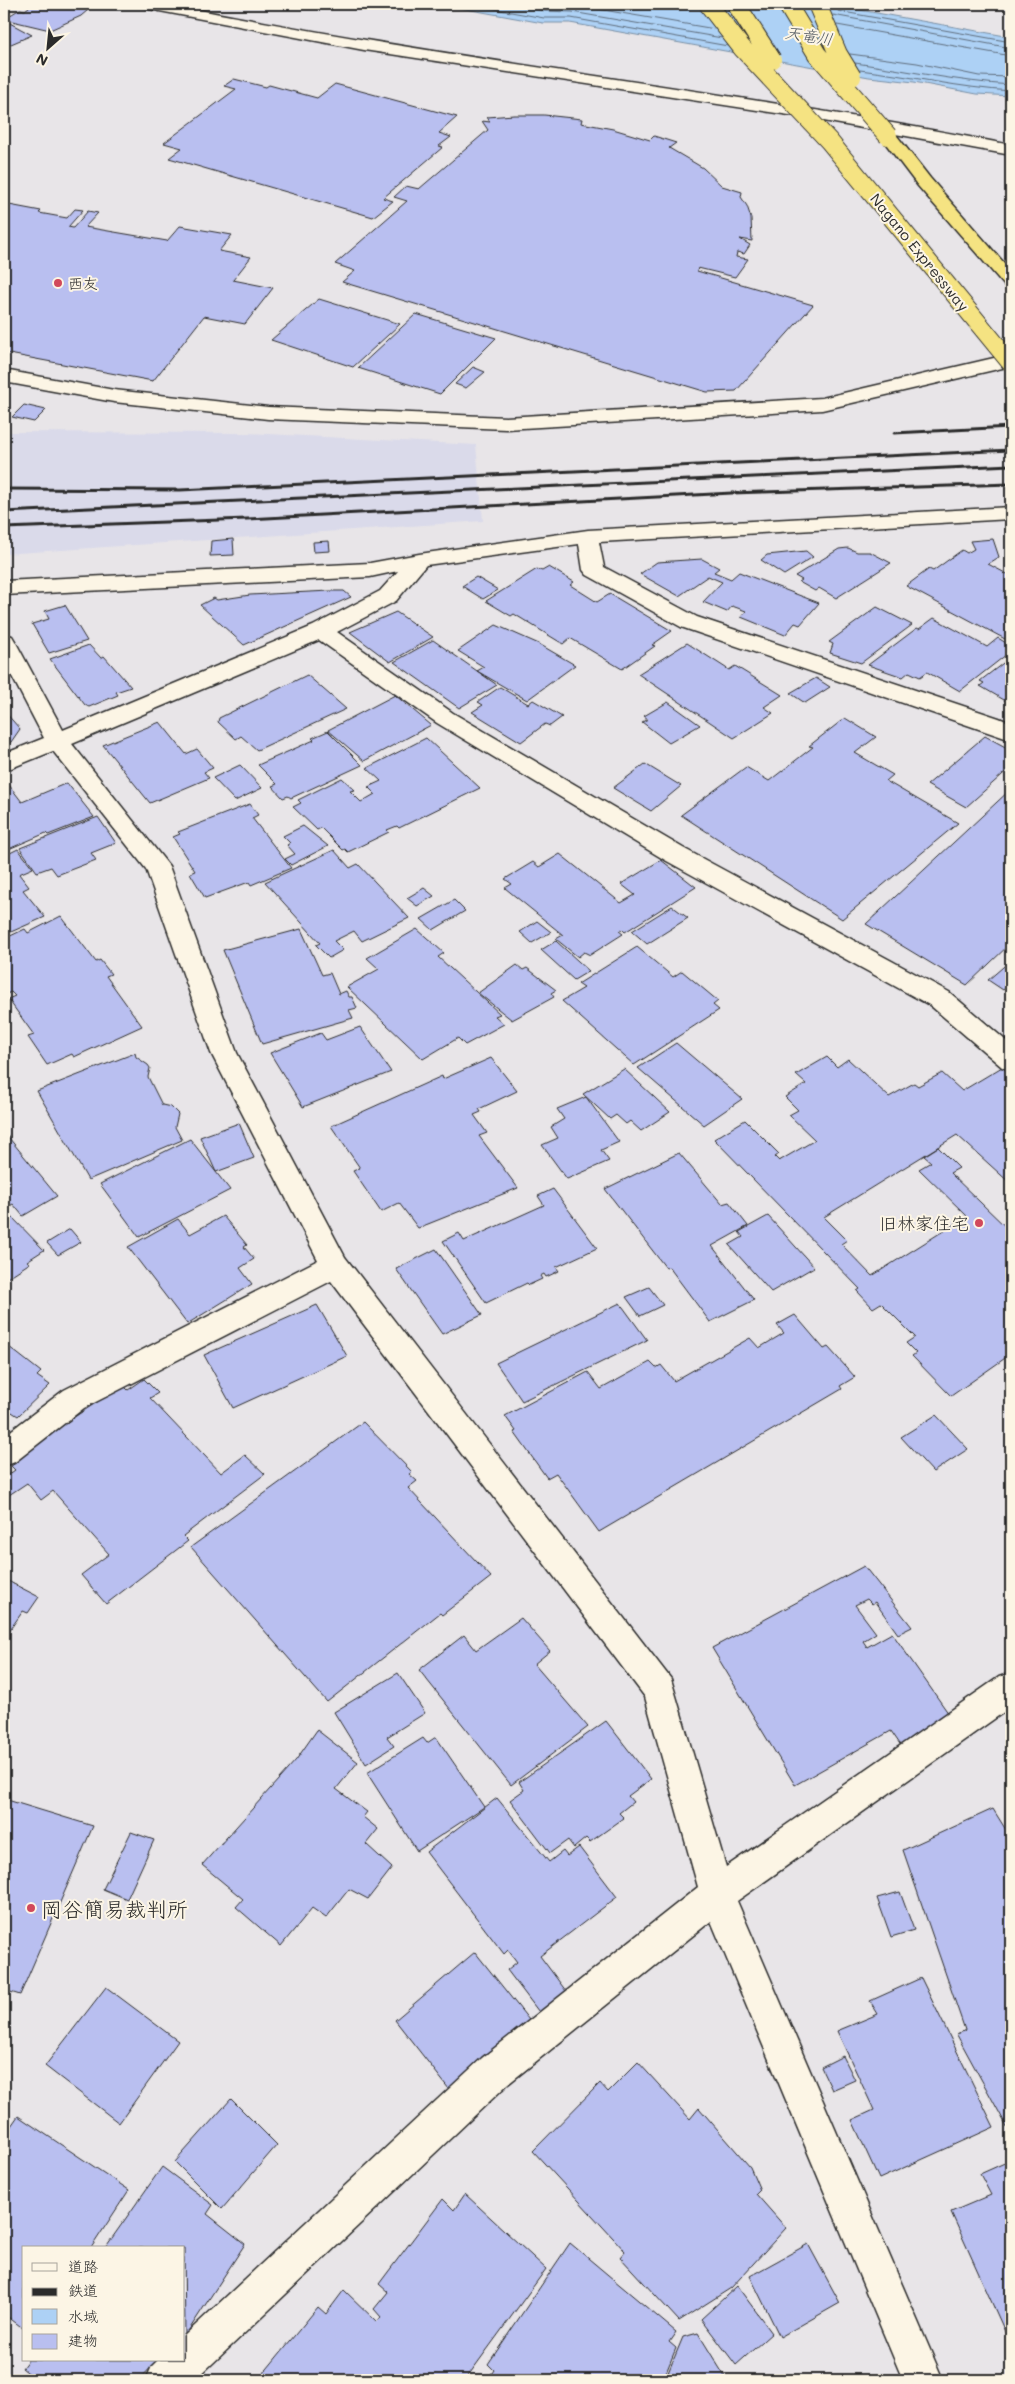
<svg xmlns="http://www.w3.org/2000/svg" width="1015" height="2384" font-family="Mali,'Klee One',sans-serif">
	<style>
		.built { fill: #dadaea }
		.water { fill: #add1f5; stroke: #798fa4 }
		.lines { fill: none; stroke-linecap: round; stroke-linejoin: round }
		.shore { stroke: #5f6d7c; stroke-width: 1 }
		.building { fill: #b9bff0; stroke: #2b2b2b }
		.minor-casing { stroke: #2b2b2b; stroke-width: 3 }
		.highway-casing { stroke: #2b2b2b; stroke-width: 3 }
		.minor { fill: #fcf5e5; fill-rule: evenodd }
		.highway { fill: #f5e382; fill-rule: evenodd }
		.rail { stroke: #2b2b2b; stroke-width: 3 }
		.highway-bridge-casing { stroke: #2b2b2b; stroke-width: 20; stroke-linecap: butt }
		.highway-bridge { stroke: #f5e382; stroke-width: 18 }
		.poi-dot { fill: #d1495b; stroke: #fcf5e5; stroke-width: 2 }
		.labels { text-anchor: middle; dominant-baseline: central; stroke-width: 4; stroke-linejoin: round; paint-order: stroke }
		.far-street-label { font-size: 15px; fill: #2b2b2b; stroke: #fcf5e5 }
		.far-poi-label { font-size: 15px; fill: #2b2b2b; stroke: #fcf5e5; text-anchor: start }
		.far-water-label { font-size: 16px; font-style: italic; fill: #4c545e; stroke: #fcf5e5 }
		.poi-label { font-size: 18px; fill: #2b2b2b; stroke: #fcf5e5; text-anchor: end }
		.near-poi-label { font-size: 21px; fill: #2b2b2b; stroke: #fcf5e5; text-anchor: start }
	</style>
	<rect width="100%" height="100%" fill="#e8e5e8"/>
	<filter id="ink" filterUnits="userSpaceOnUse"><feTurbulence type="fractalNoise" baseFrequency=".02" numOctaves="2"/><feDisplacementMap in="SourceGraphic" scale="10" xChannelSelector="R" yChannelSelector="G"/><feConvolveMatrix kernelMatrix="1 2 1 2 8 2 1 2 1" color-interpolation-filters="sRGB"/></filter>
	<g filter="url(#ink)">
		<path class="built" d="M4,432L246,433L476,445L483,521L4,554Z"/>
		<path class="water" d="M438,4H826L1011,37V96L977,94L914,82L869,77L570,23H543Z"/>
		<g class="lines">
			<path class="shore" d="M467,4L544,18H571L728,46
				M508,4L545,11L572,12L722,38
				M546,4L574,5L715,29
				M833,4L838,11L1011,42
				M833,15L1011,48
				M837,25L1011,56
				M850,54L917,63L979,76L1011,77
				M855,63C907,70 959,82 1011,85
				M860,70C910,76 960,88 1011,91"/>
		</g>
		<path class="building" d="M33,4H68L66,5L88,10L81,16L50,30L4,19L20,9L25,10Z
			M6,21L32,35L4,47V22Z
			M234,79L266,87L269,85L317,98L335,84L457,117L439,133L451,137L439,146L443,147L383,198L393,201L373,217L169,158L182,148L164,143L236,89L224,86Z
			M514,115H544L582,119L581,123L613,129L650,140L654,136L676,143L669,148L703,168L722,186L742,192L741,197L747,206L751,218L752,241L740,239L750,245L744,254L737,252L736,257L748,259L735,277L698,268L697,271L813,305L736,391L707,392L342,282L355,271L335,264L407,201L394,197L406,186L419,189L488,130L482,121L490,122L487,117Z
			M4,204L41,211L39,213L67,218L75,209L83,210L68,227L73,228L88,211L98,213L85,227L167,241L180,226L232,235L219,251L251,257L233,280L273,288L245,324L204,316L153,381L4,353Z
			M319,299L400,324L353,367L271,340Z
			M416,314L496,338L440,394L358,368Z
			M473,367L485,372L466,388L455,384Z
			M24,405L46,410L34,422L12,417Z
			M233,539L234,555L210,556L211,541Z
			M993,539L999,557L988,564L1011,576V634L1005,639L906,586L929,569L933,571L962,550L967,553L974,549L970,541Z
			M329,541L330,551L314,552L313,542Z
			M848,548L857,552H870L891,563L836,598L819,588L815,591L799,582L802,580L795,576L839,549Z
			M806,551L813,557L784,575L761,560L767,555Z
			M702,559L719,568L714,572L731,579L739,572L819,603L800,625L795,623L785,635L741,617L746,611L732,606L727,612L703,602L722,582L708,576L679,596L640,574L657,562Z
			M549,567L574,582L570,585L597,602L610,594L672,631L652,645L655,646L622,669L570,638L563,644L514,614L511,616L486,601L537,569L542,571Z
			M476,577L498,590L483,599L462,586Z
			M330,591H344L351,597L244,645L200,605L214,598L217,600L250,595Z
			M65,605L87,641L49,653L32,624L49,619L45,611Z
			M877,607L912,625L861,663L830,653L833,644L829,642Z
			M396,612L433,637L390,662L350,632Z
			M934,618L987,647L998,638L1011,646V651L960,691L927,672L920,677L909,672L903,677L868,665L917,628L919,629Z
			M496,625L539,644L575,665L527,700L477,671L484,667L458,651Z
			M433,640L497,685L459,708L394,662Z
			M687,643L729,670L735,666L782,695L764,707L773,713L734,738L638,674Z
			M89,645L101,658L104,656L131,687L116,692L118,695L89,707L85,705L50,659Z
			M1011,657V704L980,686L984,683L980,681Z
			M307,675L346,709L257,750L241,736L236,739L218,722L219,718Z
			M816,678L830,687L805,703L790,693Z
			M500,687L528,704L533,700L562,717L550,726L545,724L521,742L472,712L483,705L478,702Z
			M395,695L431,725L364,761L328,730Z
			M668,702L700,725L669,743L642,722L648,719L644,716Z
			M4,711L20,729L11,742L4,745Z
			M845,718L876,737L855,753L893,775L886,781L958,823L842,919L681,815L746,767L769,781L813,747L809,746Z
			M160,722L186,754L197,749L213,768L204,772L209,778L150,803L103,745Z
			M328,731L362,765L291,798L288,796L283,798L272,786L277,784L258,765L314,740L312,738Z
			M985,736L1011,750V767L966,807L927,785Z
			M426,738L480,788L399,828L397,826L387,830L389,832L348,852L345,849L343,850L321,828L317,830L293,807L301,803L298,800L342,778L355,790L350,791L361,802L375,794L368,787L381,781L367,768Z
			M645,764L681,786L651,811L613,788Z
			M240,765L262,788L235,801L213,778Z
			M67,783L94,817L48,835L46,833L4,851V787L9,785L22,802Z
			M1011,789V943L967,985L866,924Z
			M250,804L258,815L252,818L291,868L251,885L249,882L205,898L190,873L195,871L173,837L180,834L178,832Z
			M98,817L116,843L91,853L96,860L57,875L51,867L37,872L20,848Z
			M303,826L328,846L291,865L285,859L295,854L287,845L290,843L283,836Z
			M18,849L33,868L19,874L29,887L23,890L45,917L4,935V856Z
			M334,850L350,868L358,864L409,918L362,941L354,931L334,941L343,950L329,958L316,945L320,943L265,882Z
			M560,854L621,903L635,895L621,884L661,860L696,887L625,932L622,929L619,931L623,934L590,955L584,952L578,957L556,939L563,935L505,888L512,884L505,879L533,862L539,867Z
			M424,888L434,896L417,906L407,898Z
			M454,900L465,911L433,930L421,919Z
			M672,906L688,918L647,944L632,931Z
			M61,916L96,962L100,960L111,974L106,976L142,1026L74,1057L72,1054L47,1065L28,1037L34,1035L8,999L15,996L11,992L4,995V939L25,929L28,933Z
			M537,921L551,932L532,943L520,932Z
			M301,929L322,975L330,973L339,994L346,991L349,997H352L357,1008L349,1010L353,1018L262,1044L223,950Z
			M417,929L444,953L438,957L500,1014L495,1016L504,1024L465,1045L458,1038L423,1059L347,987L379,969L367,958Z
			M556,941L589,971L574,980L541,950Z
			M637,947L673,977L682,971L718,1001L713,1005L719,1010L634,1065L562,1001L584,988L578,984Z
			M1010,961L1011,983L1003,990L988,980Z
			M517,965L523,970L527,968L556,990L551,993L554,997L512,1020L478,993Z
			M360,1027L391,1072L303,1107L270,1053L321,1033L326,1040Z
			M676,1043L742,1099L704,1125L638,1068Z
			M135,1053L136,1057L148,1065L150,1068L148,1077L162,1105L171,1107L178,1114L175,1127L182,1140L88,1180L37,1091Z
			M827,1057L837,1067L848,1059L889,1097L914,1083L918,1086L942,1073L962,1091L1002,1067L1011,1075V1184L957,1135L824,1217L847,1240L841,1244L872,1276L967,1216L919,1169L931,1162L924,1156L938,1147L959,1168L950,1173L1011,1232V1354L951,1396L912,1356L916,1353L906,1343L915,1337L881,1303L873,1308L857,1291L860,1289L714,1139L745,1120L779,1154L775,1157L779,1161L815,1140L789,1115L798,1110L785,1097L806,1084L796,1075Z
			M491,1058L517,1091L479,1109L481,1112L474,1115L487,1133L479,1136L518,1188L418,1228L399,1203L381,1212L353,1171L360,1168L331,1126L442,1076L443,1079Z
			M624,1069L670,1112L641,1131L630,1121L626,1124L616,1115L610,1119L583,1094Z
			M586,1097L619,1142L601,1150L609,1161L567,1179L542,1145L558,1138L551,1127L564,1119L557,1109Z
			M239,1123L254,1158L216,1172L200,1137Z
			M4,1132L57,1196L23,1216L13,1204L4,1209Z
			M190,1139L230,1190L139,1237L100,1184Z
			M679,1153L722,1204L729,1202L748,1226L712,1246L754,1300L710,1322L669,1267L666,1268L605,1189Z
			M553,1189L597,1248L556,1267L559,1271L546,1277L544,1274L540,1276L542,1279L529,1285L527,1283L486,1303L443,1241L459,1233L464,1241L544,1205L538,1196Z
			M10,1215L44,1250L27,1261L30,1263L4,1280V1219Z
			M223,1216L247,1245L244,1247L254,1259L240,1268L252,1284L187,1324L128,1247L178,1219L190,1234Z
			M768,1216L814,1267L771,1292L729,1245L743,1237L739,1232Z
			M70,1229L81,1242L58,1255L47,1243Z
			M436,1249L482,1315L442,1334L396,1269Z
			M649,1287L663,1305L640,1316L626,1297Z
			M620,1303L647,1340L522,1401L496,1363Z
			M317,1305L347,1356L233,1408L204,1355Z
			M795,1315L824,1349L828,1347L855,1377L840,1386L842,1389L599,1532L556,1473L547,1478L514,1432L516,1431L505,1416L588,1372L601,1389L650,1362L656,1368L661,1365L674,1381L750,1338L759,1348L784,1333L777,1325Z
			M4,1343L41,1372L37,1376L50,1385L18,1416L4,1407Z
			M144,1379L158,1393L150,1398L221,1473L245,1455L265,1474L183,1536L188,1541L106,1604L81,1575L109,1554L53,1491L41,1500L27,1483L6,1497L4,1494V1478L15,1470L11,1466L16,1463L12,1458L123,1385L128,1390Z
			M936,1415L968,1449L933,1472L901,1437Z
			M363,1422L412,1472L409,1474L417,1481L408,1488L491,1577L442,1615L440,1613L327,1702L191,1547Z
			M864,1566L912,1627L898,1634L875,1602L872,1604L867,1599L855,1605L876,1633L863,1641L867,1647L892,1633L951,1717L904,1750L891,1731L795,1785L712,1648Z
			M4,1579L39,1597L28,1613L23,1611L4,1638Z
			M521,1618L550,1651L534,1664L588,1727L511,1785L419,1670L464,1635L476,1650Z
			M398,1673L425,1713L387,1737L394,1746L366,1764L334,1712Z
			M606,1721L651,1779L628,1796L633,1802L619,1813L624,1818L590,1842L586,1838L574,1848L568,1840L550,1853L510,1800L524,1790L519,1782Z
			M317,1730L358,1762L336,1789L367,1812L363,1817L378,1829L366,1844L392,1868L368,1899L349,1889L326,1918L312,1908L281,1946L236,1907L243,1899L202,1865L296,1760Z
			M436,1737L484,1807L417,1851L367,1773L423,1738L427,1743Z
			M497,1798L549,1862L563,1851L567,1856L579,1847L617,1897L540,1956L569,1995L542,2016L507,1970L517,1962L508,1950L504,1954L426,1852Z
			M4,1799L93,1826L20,1995L4,1990Z
			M993,1809L1011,1838V2134L957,2035L965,2030L903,1850Z
			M131,1832L154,1840L127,1899L103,1889Z
			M900,1892L914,1930L891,1937L877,1898Z
			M475,1952L529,2020L449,2089L395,2020Z
			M921,1978L994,2127L879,2179L852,2120L874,2110L837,2031L878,2014L870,2001Z
			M106,1987L178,2041L119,2123L45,2066Z
			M843,2056L855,2080L832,2090L821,2067Z
			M638,2062L690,2119L699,2108L750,2167L760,2190L756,2194L786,2228L731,2288L679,2321L620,2257L625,2251L533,2151L600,2083L608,2092Z
			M231,2099L277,2145L222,2209L175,2162Z
			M18,2116L129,2190L91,2248H24V2329L4,2314V2136Z
			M1009,2161L1011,2165V2345L951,2212L991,2195L980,2174Z
			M162,2167L213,2205L207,2214L245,2244L185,2336L184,2248H105Z
			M465,2194L546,2269L465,2380H258L318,2307L326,2314L344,2290L377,2322L381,2317L374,2309L388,2292L379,2284L443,2199L454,2210Z
			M570,2243L676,2332L669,2342L676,2348L663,2380H487L494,2370L488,2364Z
			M808,2244L840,2303L780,2337L750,2276Z
			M737,2286L772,2333L736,2365L701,2319Z
			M698,2333L727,2380H665L683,2337Z
			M28,2360H158L139,2380H37L22,2368Z"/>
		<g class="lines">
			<defs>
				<path id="minor" d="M141,4H170C449,61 732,90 1011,145V155L796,116L364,50L149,9Z
					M1011,354V366L822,410L506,429L268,419L114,402L4,382V370L114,390L268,407L506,417L822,398Z
					M1011,507V519L599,542L604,567L697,617L999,718L1011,723V740L681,627L587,575L583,570L579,544L426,565L396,601L337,632L453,713L683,848L949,992L1011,1045V1070L1002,1067L931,1006L665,860L437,723L319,640L72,744L169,866L237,1053L345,1257L671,1679L726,1867L999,1677L1011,1673V1707L737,1901L943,2380H903L711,1921L508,2084L195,2380H146L152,2366L158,2360H184V2336L482,2058L698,1887L645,1697L331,1281L84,1408L15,1462L4,1466V1436L64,1390L318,1260L211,1053L146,869L53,751L4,771V754L44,738L4,661V634L12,636L15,641L63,730L313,626L380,591L398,571L370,577L4,595V581L370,563L419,554L588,530Z"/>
				<path id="highway" d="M888,131L894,132L930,178L1011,271V287L1005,286L918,186L880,136L882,132Z"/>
			</defs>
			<use href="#minor" class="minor-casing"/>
			<use href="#highway" class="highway-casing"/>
			<use href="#minor" class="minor"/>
			<use href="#highway" class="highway"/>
			<path class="rail" d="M894,433L1011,427
				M4,489L180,490L1011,450
				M4,512L1011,465
				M4,528L247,519L732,493L1011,484"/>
			<defs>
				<path id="highway-bridge" d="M708,4L742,48L829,141L1011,363
					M736,4L772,60
					M787,4L817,54L888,136
					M817,4L838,54L852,77"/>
			</defs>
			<use href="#highway-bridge" class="highway-bridge-casing"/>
			<use href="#highway-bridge" class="highway-bridge"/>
		</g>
	</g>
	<g class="poi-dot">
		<circle cx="58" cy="283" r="5"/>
		<circle cx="979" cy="1223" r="5"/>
		<circle cx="31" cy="1908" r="5"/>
	</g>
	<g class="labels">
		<g class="far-street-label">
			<text transform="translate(920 252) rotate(51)">Nagano Expressway</text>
		</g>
		<g class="far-poi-label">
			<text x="68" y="283">西友</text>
		</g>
		<g class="far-water-label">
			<text transform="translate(809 35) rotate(9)">天竜川</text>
		</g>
		<g class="poi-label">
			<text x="969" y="1223">旧林家住宅</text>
		</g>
		<g class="near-poi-label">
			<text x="41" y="1908">岡谷簡易裁判所</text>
		</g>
	</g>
	<rect width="1015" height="2384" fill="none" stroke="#fcf5e5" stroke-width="20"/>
	<rect x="10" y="10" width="995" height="2364" fill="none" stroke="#2b2b2b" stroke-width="2" filter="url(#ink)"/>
	<rect x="22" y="2246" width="162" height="115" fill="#fcf5e5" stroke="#a8a49b"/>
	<rect x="32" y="2263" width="25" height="8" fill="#fcf5e5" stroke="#a8a49b"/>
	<text x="68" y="2272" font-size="15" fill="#2b2b2b">道路</text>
	<rect x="32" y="2288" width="25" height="8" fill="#2b2b2b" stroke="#a8a49b"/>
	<text x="68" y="2296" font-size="15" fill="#2b2b2b">鉄道</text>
	<rect x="32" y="2309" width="25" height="15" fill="#add1f5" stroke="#a8a49b"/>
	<text x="68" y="2322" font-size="15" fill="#2b2b2b">水域</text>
	<rect x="32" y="2334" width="25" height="15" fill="#b9bff0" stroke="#a8a49b"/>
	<text x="68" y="2346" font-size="15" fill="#2b2b2b">建物</text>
	<g transform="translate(48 48) rotate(207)" stroke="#fcf5e5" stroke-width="4" paint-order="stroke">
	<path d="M0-4L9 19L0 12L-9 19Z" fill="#2b2b2b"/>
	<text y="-8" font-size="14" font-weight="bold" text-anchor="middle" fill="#2b2b2b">N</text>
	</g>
</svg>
